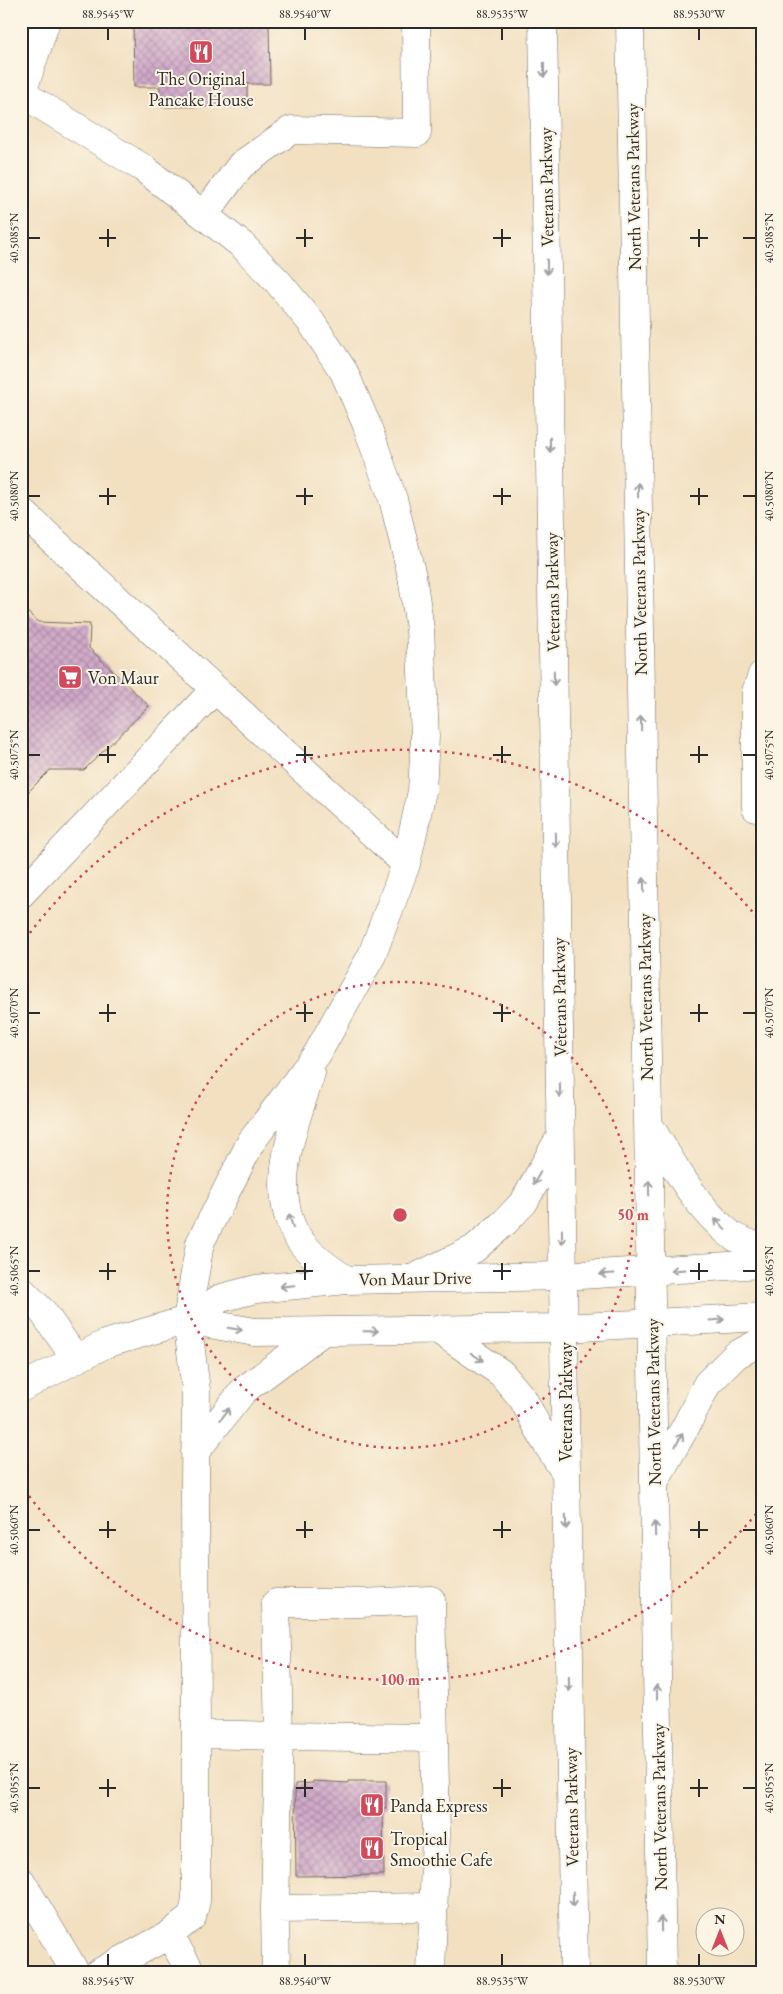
<svg xmlns="http://www.w3.org/2000/svg" width="783" height="1994" font-family="'EB Garamond',serif">
	<style>
		.building { fill: url(#building-cross-hatch) }
		.lines { fill: none; stroke-linecap: round; stroke-linejoin: round }
		.minor-casing { stroke: #716a60; stroke-width: 29 }
		.highway-casing { stroke: #716a60; stroke-width: 29 }
		.minor { stroke: #fff; stroke-width: 28 }
		.highway { stroke: #fff; stroke-width: 28 }
		.oneway { stroke: #a0a0a0 }
		.ticks { fill: none; stroke: #2b2b2b; stroke-width: 2 }
		.ring { fill: none; stroke: #d1495b; stroke-width: 2.5; stroke-dasharray: 2.5 5 }
		.labels { text-anchor: middle; dominant-baseline: central; stroke-width: 4; stroke-linejoin: round; paint-order: stroke }
		.poi-label { font-size: 18px; fill: #2b2b2b; stroke: #fcf5e5; text-anchor: start }
		.street-label { font-size: 18px; fill: #2b2b2b; stroke: #fcf5e5 }
		.centre { fill: #d1495b; stroke: #fcf5e5; stroke-width: 2.5 }
		.ring-label { font-size: 15px; text-anchor: middle; font-weight: bold; fill: #d1495b; stroke: #fcf5e5; stroke-width: 4; stroke-linejoin: round; paint-order: stroke }
		.neatline { fill: none; stroke: #2b2b2b; stroke-width: 2 }
		.ticks-label { font-size: 12px; text-anchor: middle; fill: #2b2b2b }
	</style>
	<defs>
		<pattern id="building-cross-hatch" width="8" height="8" patternUnits="userSpaceOnUse" patternTransform="scale(1.25)"><rect width="8" height="8" fill="#d1aaca"/><path d="M0 0l8 8M0 8l8-8" fill="none" stroke="#aa8ba4"/></pattern>
	</defs>
	<rect width="100%" height="100%" fill="#fcf5e5"/>
	<filter id="ink" filterUnits="userSpaceOnUse"><feTurbulence type="fractalNoise" baseFrequency=".02" numOctaves="2"/><feDisplacementMap in="SourceGraphic" scale="10" xChannelSelector="R" yChannelSelector="G"/><feConvolveMatrix kernelMatrix="1 2 1 2 8 2 1 2 1" color-interpolation-filters="sRGB"/></filter>
	<filter id="wash" filterUnits="userSpaceOnUse"><feTurbulence type="fractalNoise" baseFrequency=".0096" numOctaves="4" result="noise"/><feDisplacementMap in="SourceGraphic" scale="20" xChannelSelector="R" yChannelSelector="G"/><feGaussianBlur stdDeviation="1.12" result="paint"/><feColorMatrix in="noise" values="0 0 0 0 0 0 0 0 0 0 0 0 0 0 0 0 0 1.4 0 .05"/><feComposite in="paint" operator="in"/></filter>
	<g filter="url(#wash)">
		<rect width="100%" height="100%" fill="#f2e0c1"/>
		<g id="blocks">
			<path class="building" d="M133,21H269L270,84H247V106L160,107V87H134Z
				M21,606L38,622L90,624L89,648L149,706L84,770H50L21,799Z
				M313,1781L348,1783V1781H386V1808H383L384,1875L296,1876L295,1784L313,1783Z"/>
		</g>
	</g>
	<g filter="url(#ink)">
		<use href="#blocks" fill-opacity="0" stroke="#716a60" stroke-width="1"/>
		<g class="lines">
			<defs>
				<path id="minor" d="M21,93L143,168L242,245L278,282L311,322L344,372L366,423L393,499L412,576L420,629L425,737L422,791L406,864L372,955L317,1054L251,1142L200,1243L187,1320L196,1390L195,1486L196,1734L279,1736L276,1603H359L431,1600L436,1834L431,1973
					M21,96L46,21
					M204,215L241,165L291,130L417,133L416,21
					M21,511L406,864
					M762,675L756,692V808H762
					M21,894L215,689
					M311,1073C296,1121 271,1177 292,1227C302,1250 326,1267 347,1280
					M21,1290L43,1312L76,1359
					M187,1320L255,1332L564,1328L762,1317
					M21,1388L105,1344L187,1320L221,1298L256,1289L347,1280L563,1276L762,1264
					M195,1452L244,1390L322,1332
					M21,1881L76,1973
					M275,1909L279,1736L434,1738
					M169,1935L192,1917L196,1901V1734
					M98,1973L169,1935L192,1973
					M276,1973L275,1909L434,1907"/>
				<path id="highway" d="M543,21L574,1973
					M630,21L662,1973
					M648,1123C672,1162 694,1205 730,1234C739,1241 752,1244 762,1248
					M414,1278L474,1249L505,1222L524,1202L560,1137
					M437,1329L501,1373L523,1399L545,1441L565,1472
					M654,1482L686,1426L707,1384L736,1355L762,1341"/>
			</defs>
			<use href="#minor" class="minor-casing"/>
			<use href="#highway" class="highway-casing"/>
			<use href="#minor" class="minor"/>
			<use href="#highway" class="highway"/>
		</g>
		<defs><path id="oneway-shaft" d="M-6 0H5M1.5-3L5.5 0L1.5 3" fill="none" stroke-width="1.6" stroke-linecap="round" stroke-linejoin="round" transform="scale(1.25)"/></defs>
		<g class="oneway">
			<use href="#oneway-shaft" transform="translate(544 70) rotate(89)"/>
			<use href="#oneway-shaft" transform="translate(547 267) rotate(89)"/>
			<use href="#oneway-shaft" transform="translate(550 445) rotate(89)"/>
			<use href="#oneway-shaft" transform="translate(638 490) rotate(-91)"/>
			<use href="#oneway-shaft" transform="translate(554 678) rotate(89)"/>
			<use href="#oneway-shaft" transform="translate(641 723) rotate(-91)"/>
			<use href="#oneway-shaft" transform="translate(556 840) rotate(89)"/>
			<use href="#oneway-shaft" transform="translate(644 885) rotate(-91)"/>
			<use href="#oneway-shaft" transform="translate(560 1090) rotate(89)"/>
			<use href="#oneway-shaft" transform="translate(537 1178) rotate(119)"/>
			<use href="#oneway-shaft" transform="translate(649 1188) rotate(-91)"/>
			<use href="#oneway-shaft" transform="translate(291 1221) rotate(-107)"/>
			<use href="#oneway-shaft" transform="translate(720 1224) rotate(-137)"/>
			<use href="#oneway-shaft" transform="translate(562 1237) rotate(89)"/>
			<use href="#oneway-shaft" transform="translate(678 1270) rotate(176)"/>
			<use href="#oneway-shaft" transform="translate(607 1274) rotate(177)"/>
			<use href="#oneway-shaft" transform="translate(287 1286) rotate(174)"/>
			<use href="#oneway-shaft" transform="translate(717 1320) rotate(-4)"/>
			<use href="#oneway-shaft" transform="translate(235 1329) rotate(10)"/>
			<use href="#oneway-shaft" transform="translate(371 1331) rotate(-1)"/>
			<use href="#oneway-shaft" transform="translate(477 1357) rotate(34)"/>
			<use href="#oneway-shaft" transform="translate(225 1414) rotate(-52)"/>
			<use href="#oneway-shaft" transform="translate(679 1440) rotate(-60)"/>
			<use href="#oneway-shaft" transform="translate(566 1522) rotate(89)"/>
			<use href="#oneway-shaft" transform="translate(655 1529) rotate(-91)"/>
			<use href="#oneway-shaft" transform="translate(569 1684) rotate(89)"/>
			<use href="#oneway-shaft" transform="translate(657 1692) rotate(-91)"/>
			<use href="#oneway-shaft" transform="translate(573 1899) rotate(89)"/>
			<use href="#oneway-shaft" transform="translate(661 1924) rotate(-91)"/>
		</g>
	</g>
	<path class="ticks" d="M108,28V40M305,28V40M502,28V40M699,28V40M108,229V247M305,229V247M502,229V247M699,229V247M28,238H40M99,238H116M296,238H313M493,238H511M690,238H708M743,238H756M108,488V505M305,488V505M502,488V505M699,488V505M28,496H40M99,496H116M296,496H313M493,496H511M690,496H708M743,496H756M108,746V763M305,746V763M502,746V763M699,746V763M28,755H40M99,755H116M296,755H313M493,755H511M690,755H708M743,755H756M108,1004V1022M305,1004V1022M502,1004V1022M699,1004V1022M28,1013H40M99,1013H116M296,1013H313M493,1013H511M690,1013H708M743,1013H756M108,1263V1280M305,1263V1280M502,1263V1280M699,1263V1280M28,1271H40M99,1271H116M296,1271H313M493,1271H511M690,1271H708M743,1271H756M108,1521V1538M305,1521V1538M502,1521V1538M699,1521V1538M28,1530H40M99,1530H116M296,1530H313M493,1530H511M690,1530H708M743,1530H756M108,1779V1797M305,1779V1797M502,1779V1797M699,1779V1797M28,1788H40M99,1788H116M296,1788H313M493,1788H511M690,1788H708M743,1788H756M108,1954V1966M305,1954V1966M502,1954V1966M699,1954V1966"/>
	<g class="ring">
		<circle cx="400" cy="1215" r="233"/>
		<path d="M761 1508A465 465 0 0 1 21 1485M21 945A465 465 0 0 1 761 922"/>
	</g>
	<defs>
		<symbol id="restaurant-square" viewBox="-11 -11 22 22"><rect x="-9" y="-9" width="18" height="18" rx="4" fill="#d1495b" stroke="#fcf5e5"/><path d="M-5-6h1v4h1v-4h1v4h1v-4h1v5L-1.5 .5V6h-2V.5L-5-1ZM5-6V6H3V1.5H1.5Q1.5-4 5-6Z" fill="#fff"/></symbol>
		<symbol id="supermarket-square" viewBox="-11 -11 22 22"><rect x="-9" y="-9" width="18" height="18" rx="4" fill="#d1495b" stroke="#fcf5e5"/><path d="M-6-5.5h2.5l.6 2H6L4.5 2H-2.5L-4.4-4H-6ZM-1.5 3.2a1.3 1.3 0 1 0 .1 0ZM3 3.2a1.3 1.3 0 1 0 .1 0Z" fill="#fff"/></symbol>
	</defs>
	<g fill-rule="evenodd">
		<use href="#restaurant-square" x="187" y="38" width="28" height="28"/>
		<use href="#supermarket-square" x="56" y="663" width="28" height="28"/>
		<use href="#restaurant-square" x="358" y="1791" width="28" height="28"/>
		<use href="#restaurant-square" x="358" y="1834" width="28" height="28"/>
	</g>
	<g class="labels">
		<g class="poi-label">
			<text x="201" y="78" text-anchor="middle">The Original<tspan x="201" dy="21">Pancake House</tspan></text>
			<text x="88" y="677">Von Maur</text>
			<text x="390" y="1805">Panda Express</text>
			<text x="390" y="1838">Tropical<tspan x="390" dy="21">Smoothie Cafe</tspan></text>
		</g>
		<g class="street-label">
			<text transform="translate(546 187) rotate(-91)">Veterans Parkway</text>
			<text transform="translate(633 187) rotate(-91)">North Veterans Parkway</text>
			<text transform="translate(552 592) rotate(-91)">Veterans Parkway</text>
			<text transform="translate(639 592) rotate(-91)">North Veterans Parkway</text>
			<text transform="translate(559 997) rotate(-91)">Veterans Parkway</text>
			<text transform="translate(645 997) rotate(-91)">North Veterans Parkway</text>
			<text transform="translate(415 1278) rotate(-1)">Von Maur Drive</text>
			<text transform="translate(565 1402) rotate(-90)">Veterans Parkway</text>
			<text transform="translate(653 1402) rotate(-91)">North Veterans Parkway</text>
			<text transform="translate(571 1807) rotate(-91)">Veterans Parkway</text>
			<text transform="translate(659 1807) rotate(-91)">North Veterans Parkway</text>
		</g>
	</g>
	<circle cx="400" cy="1215" r="8" class="centre"/>
	<g class="ring-label">
		<text x="633" y="1220">50 m</text>
		<text x="400" y="1685">100 m</text>
	</g>
	<rect width="783" height="1994" fill="none" stroke="#fcf5e5" stroke-width="55"/>
	<g transform="translate(720 1932)"><circle r="24" fill="#fcf5e5" stroke="#a8a49b"/>
	<path d="M0-4L9 19L0 12L-9 19Z" fill="#d1495b"/>
	<text y="-8" font-size="14" font-weight="bold" text-anchor="middle" fill="#2b2b2b">N</text>
	</g>
	<rect x="28" y="28" width="728" height="1938" class="neatline"/>
	<g class="ticks-label">
		<text x="108" y="18">88.9545°W</text>
		<text x="305" y="18">88.9540°W</text>
		<text x="502" y="18">88.9535°W</text>
		<text x="699" y="18">88.9530°W</text>
		<text transform="translate(14 238) rotate(-90)" y="4">40.5085°N</text>
		<text transform="translate(769 238) rotate(-90)" y="4">40.5085°N</text>
		<text transform="translate(14 496) rotate(-90)" y="4">40.5080°N</text>
		<text transform="translate(769 496) rotate(-90)" y="4">40.5080°N</text>
		<text transform="translate(14 755) rotate(-90)" y="4">40.5075°N</text>
		<text transform="translate(769 755) rotate(-90)" y="4">40.5075°N</text>
		<text transform="translate(14 1013) rotate(-90)" y="4">40.5070°N</text>
		<text transform="translate(769 1013) rotate(-90)" y="4">40.5070°N</text>
		<text transform="translate(14 1271) rotate(-90)" y="4">40.5065°N</text>
		<text transform="translate(769 1271) rotate(-90)" y="4">40.5065°N</text>
		<text transform="translate(14 1530) rotate(-90)" y="4">40.5060°N</text>
		<text transform="translate(769 1530) rotate(-90)" y="4">40.5060°N</text>
		<text transform="translate(14 1788) rotate(-90)" y="4">40.5055°N</text>
		<text transform="translate(769 1788) rotate(-90)" y="4">40.5055°N</text>
		<text x="108" y="1985">88.9545°W</text>
		<text x="305" y="1985">88.9540°W</text>
		<text x="502" y="1985">88.9535°W</text>
		<text x="699" y="1985">88.9530°W</text>
	</g>
</svg>
